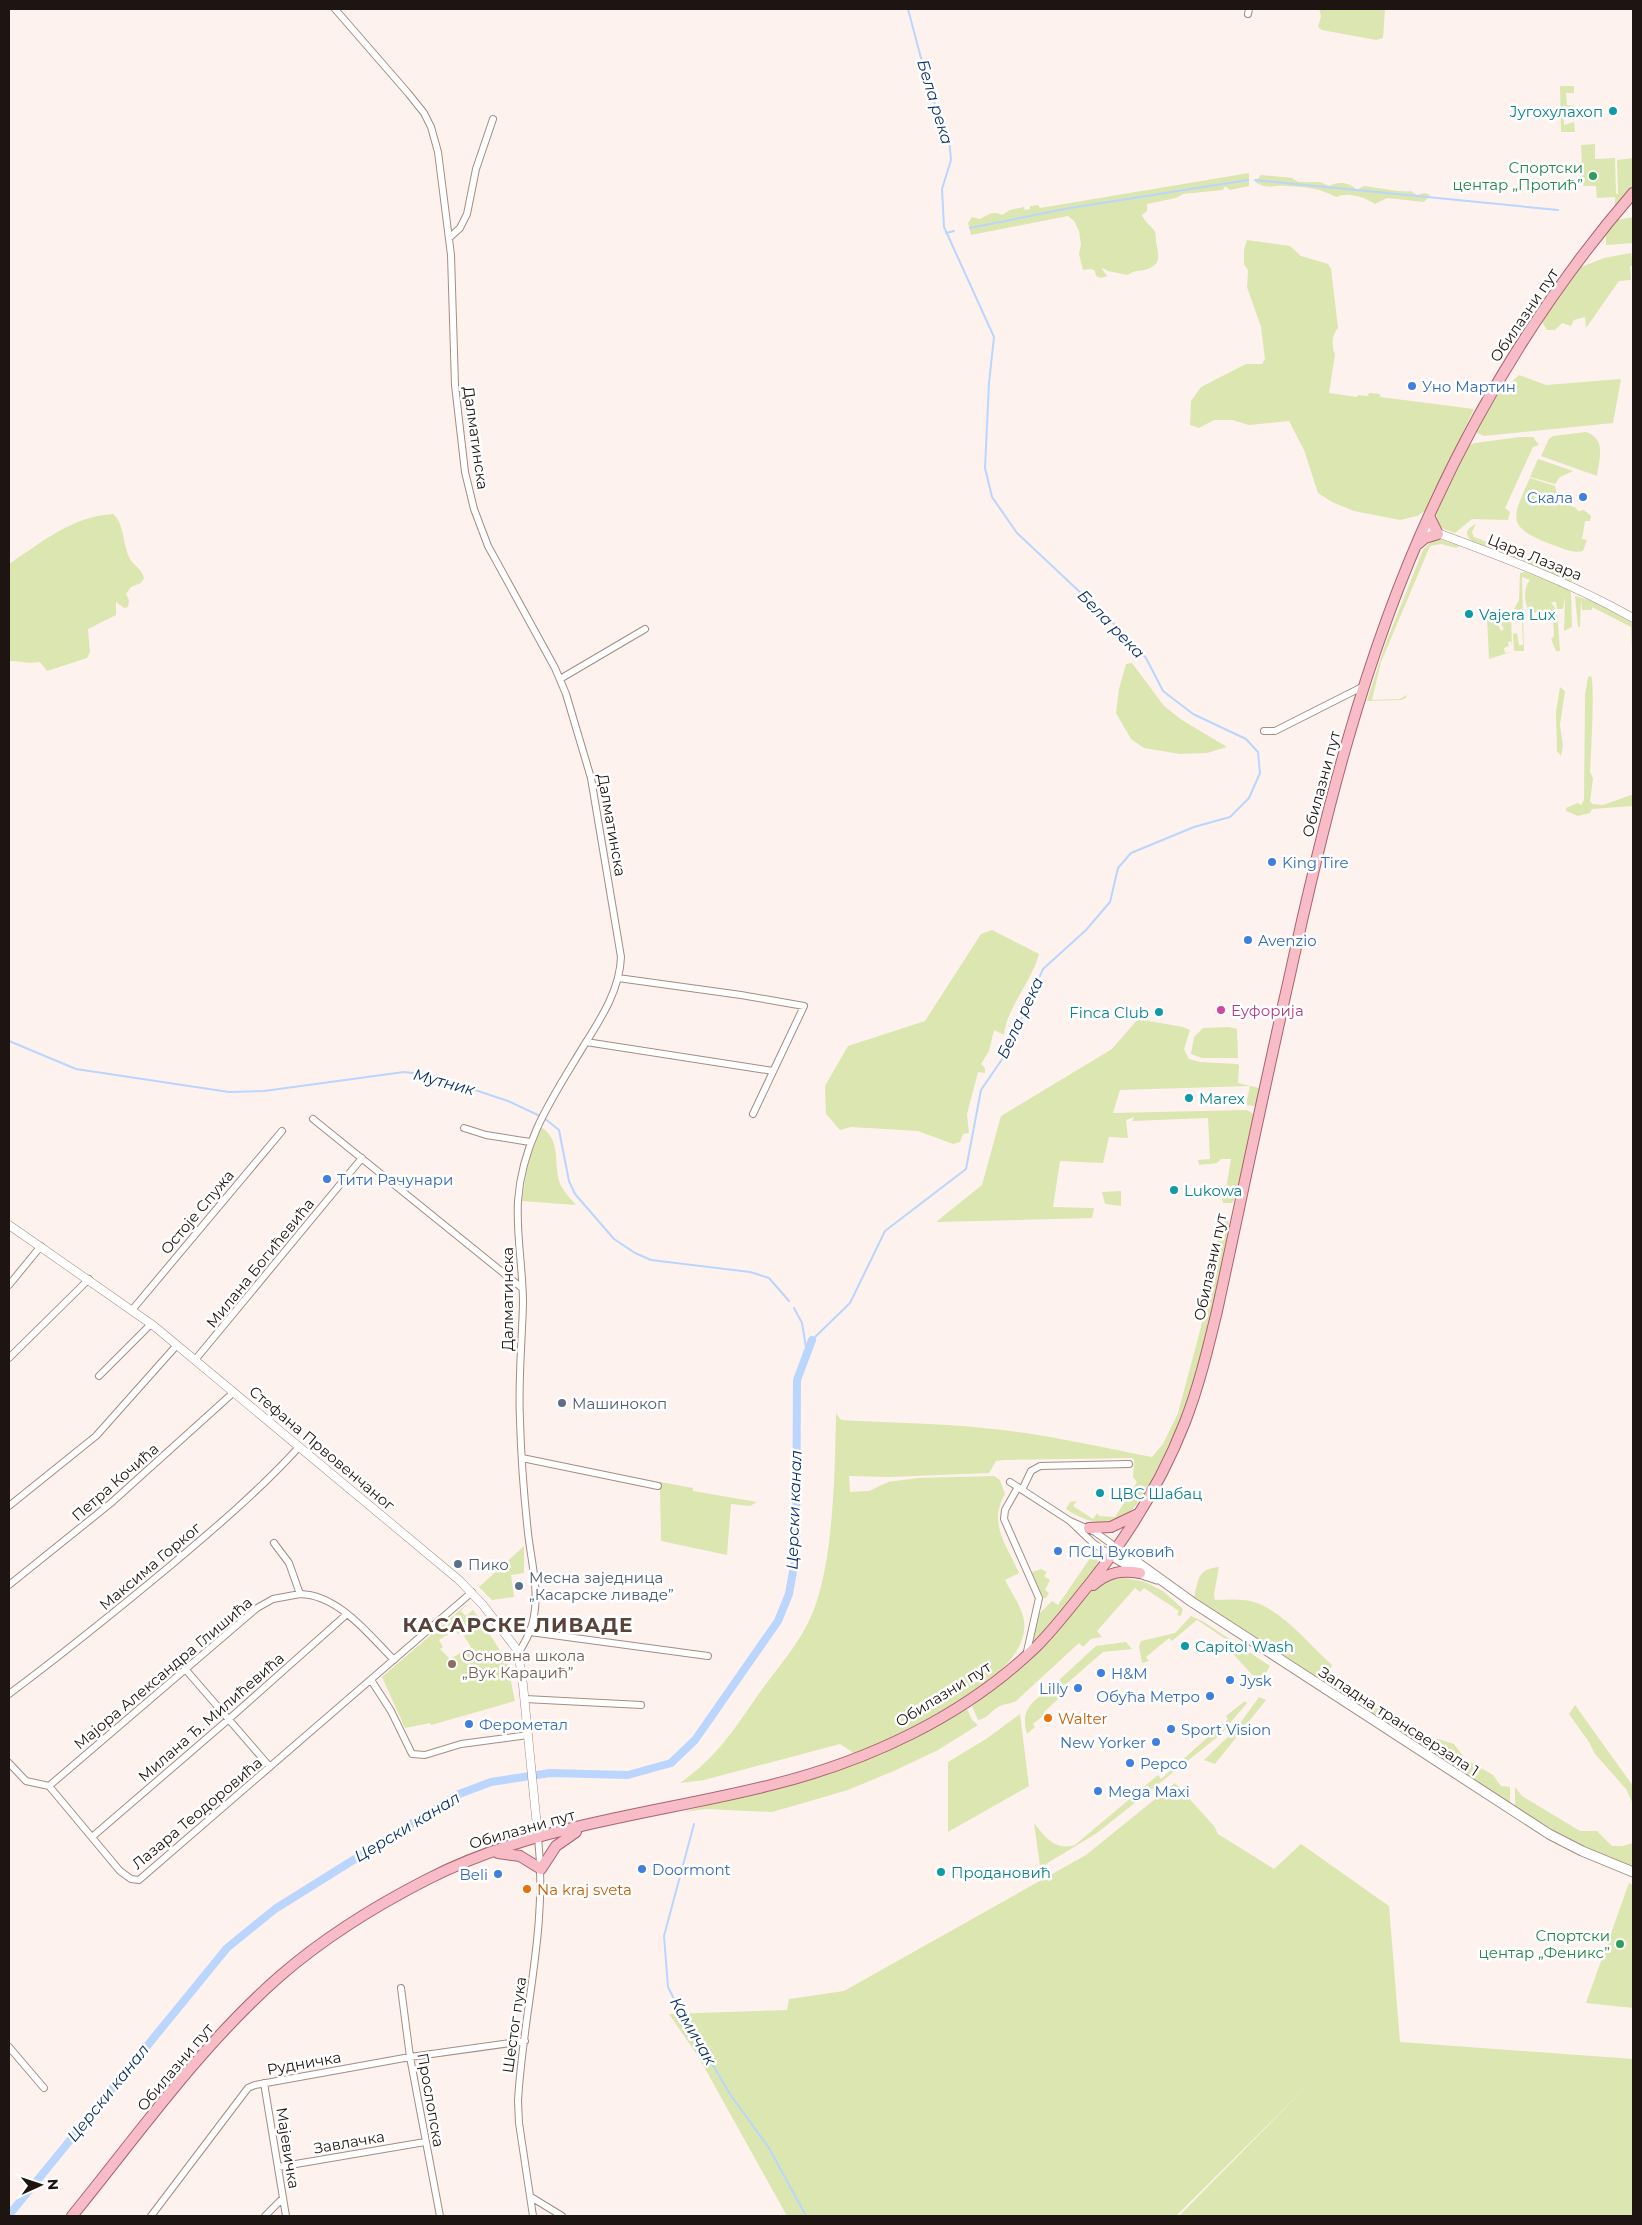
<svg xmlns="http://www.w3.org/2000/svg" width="1642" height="2225" font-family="Montserrat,sans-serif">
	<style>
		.green { fill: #dce6b0 }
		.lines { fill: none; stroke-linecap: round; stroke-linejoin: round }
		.stream { stroke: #bad5fe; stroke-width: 2 }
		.canal { stroke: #bad5fe; stroke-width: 8 }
		.minor-casing { stroke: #a68c83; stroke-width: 8 }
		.tertiary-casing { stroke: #a68c83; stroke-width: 9 }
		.secondary-casing { stroke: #a68c83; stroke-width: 11 }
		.primary-casing { stroke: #a8646f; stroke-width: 12 }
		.minor { stroke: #fff; stroke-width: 6 }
		.tertiary { stroke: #fff; stroke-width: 8 }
		.secondary { stroke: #fff; stroke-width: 9 }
		.primary { stroke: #f8bcc7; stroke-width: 10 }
		.culture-dot { fill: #0f9aa8; stroke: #fff; stroke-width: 2 }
		.leisure-dot { fill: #2e9e5b; stroke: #fff; stroke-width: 2 }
		.shop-dot { fill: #3f7fe0; stroke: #fff; stroke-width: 2 }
		.hotel-dot { fill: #d1479c; stroke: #fff; stroke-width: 2 }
		.service-dot { fill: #5c6f8a; stroke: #fff; stroke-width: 2 }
		.education-dot { fill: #8d6e63; stroke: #fff; stroke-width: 2 }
		.food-dot { fill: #e8710a; stroke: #fff; stroke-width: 2 }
		.labels { text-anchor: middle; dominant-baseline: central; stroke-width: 5; stroke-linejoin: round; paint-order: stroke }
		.culture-label { font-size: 15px; fill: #0d838f; stroke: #fff; text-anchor: start }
		.leisure-label { font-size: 15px; fill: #27864d; stroke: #fff; text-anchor: end }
		.street-label { font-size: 15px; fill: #1e1411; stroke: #fff }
		.shop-label { font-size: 15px; fill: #366cbe; stroke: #fff; text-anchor: start }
		.hotel-label { font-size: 15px; fill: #b23c85; stroke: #fff; text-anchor: start }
		.service-label { font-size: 15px; fill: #4e5e75; stroke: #fff; text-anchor: start }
		.education-label { font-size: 15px; fill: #785e54; stroke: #fff; text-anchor: start }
		.food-label { font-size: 15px; fill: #c56008; stroke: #fff; text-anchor: start }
		.water-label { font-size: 16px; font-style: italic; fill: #09316c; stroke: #fff }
		.district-label { font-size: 20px; font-weight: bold; letter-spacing: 1px; fill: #58423a; stroke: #fff }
	</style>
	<rect width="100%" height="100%" fill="#fef2ee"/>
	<path class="green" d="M1319,9H1385L1383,38L1376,40L1322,30L1318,27L1321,16Z
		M1560,86H1574V93H1566L1567,105L1574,106V119H1564V125L1574,122L1575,132H1561Z
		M1595,144V159L1615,158L1616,194H1618L1617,160L1633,158V188L1615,208V197L1597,198L1596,186H1583L1581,145Z
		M1249,173V186L1230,190L1225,186L1223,190L1183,194L1176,198L1147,204V211L1142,215C1145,222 1150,225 1154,230C1156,233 1156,239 1156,242C1158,253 1162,262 1150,268C1142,272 1134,269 1128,275L1108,271L1103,268L1102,269L1107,276L1101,278L1096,276L1095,271L1092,269L1083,270L1079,254L1081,244L1079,231L1074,221L1068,216L971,235L968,223L972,217L980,219C987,216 992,210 1002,215L1010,210L1024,207L1025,210L1030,209V206L1038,205L1040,208Z
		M1261,175L1292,178L1298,182H1320L1329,186C1338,181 1350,182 1357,190L1364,186C1373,187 1404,193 1411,191L1417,195L1425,193L1430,195L1424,202L1387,198L1375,204C1363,196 1347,192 1336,197C1320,188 1305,187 1287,186C1273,185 1268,190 1255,182Z
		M1633,217V243L1606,245V235L1617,220Z
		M1247,240L1290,246L1301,256L1328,264L1331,269L1338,328C1332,334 1331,347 1335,354L1329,393L1357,397L1358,395L1368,396L1369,393L1380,394V397L1474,409L1425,511L1417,516L1400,520L1354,511L1332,502L1318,493L1304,450L1289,421L1249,425L1232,420H1214L1199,428L1190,425L1191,401L1201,387L1246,364H1262L1265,359L1261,327L1247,287L1248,270L1244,264V250Z
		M1631,253L1633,266H1630L1631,280L1619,281L1586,328L1585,317L1574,320L1571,326L1562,323L1555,330H1547L1542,322L1581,267L1604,258Z
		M1519,375L1546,385L1621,379L1613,423L1484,436L1477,433V429L1495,397Z
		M1586,432C1607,439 1599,459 1597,476L1541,456L1549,439L1553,436Z
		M1520,437H1533L1539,445L1533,447L1505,508L1510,512L1508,520L1472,519L1455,533L1444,529L1438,524L1436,512L1467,446L1475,443Z
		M1538,459L1573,471L1560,477L1555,484L1530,477Z
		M1530,478L1555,486L1557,494L1570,492L1572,507H1575L1578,511L1584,510L1591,516L1590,521H1585L1582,539L1587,540L1583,551C1573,554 1562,548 1553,545C1506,527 1511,520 1530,478Z
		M113,514C124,522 123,545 129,557C133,566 141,567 144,578L141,583L131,587L126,594L129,600L128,607L124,608L116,602V615L88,629L90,652L87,658L47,671L40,662C30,664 20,661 9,661V564C42,542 73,516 113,514Z
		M1476,524L1472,532L1474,537L1576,576L1573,581L1567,582L1472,541C1463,534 1467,528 1476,524Z
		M1439,539L1460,546L1456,548L1441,544L1430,546L1381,662L1372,700L1400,699L1407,695L1406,698L1401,700L1367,701L1384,648L1423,550L1433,540Z
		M1525,572L1568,589L1571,593L1572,627L1564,631L1565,597L1563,609H1557L1556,602H1551L1557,611L1560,651H1556L1551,639L1554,636L1553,618L1529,611C1524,602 1523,588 1530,580L1522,577L1524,651H1514L1489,659L1487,619L1494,616L1501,631L1504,629L1500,623L1511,615L1512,646L1511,641L1508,642L1509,646L1504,648L1505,653L1514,651L1513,634L1517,633L1519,645H1523L1522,622H1513L1512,613L1519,600L1520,573Z
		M1575,596L1596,602L1633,624V672L1631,627L1592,607V610H1582L1581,599L1580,627H1578Z
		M1132,663L1164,706L1182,720L1227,747L1207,753L1180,754L1144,748L1131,739L1116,713L1119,689L1126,664Z
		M1591,676C1595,681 1591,757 1590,772L1593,778L1590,801L1592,804L1603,805L1631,795L1633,796V806L1592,809L1590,813L1578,816L1566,811V808L1578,803L1581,805L1584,800L1585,695L1588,677Z
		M1560,687L1565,691L1560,725L1563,746L1561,756L1557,751L1556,712Z
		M992,930L1039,954C1032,981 1006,1009 1004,1035L994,1030L989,1051L981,1064L985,1068V1073L978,1072L967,1114L969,1133L963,1134L960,1142L953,1144L918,1131L851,1127L840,1130L826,1114L825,1086L848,1046L925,1021L981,934Z
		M1138,1019L1183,1027L1190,1030L1184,1049L1189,1059L1200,1062L1237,1064L1239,1065L1238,1083L1259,1088L1257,1104L1254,1106L1246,1105L1250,1086L1120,1090L1113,1113L1247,1110L1255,1115L1237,1196L1232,1203H1223L1221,1195H1225L1231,1159H1221L1217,1163L1199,1165L1198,1160L1210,1159L1208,1118L1132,1121L1134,1117L1126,1120L1128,1138L1109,1137L1103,1163L1060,1161L1053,1207L1094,1208L1092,1218L936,1222L982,1185L1001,1116L1112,1049Z
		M1229,1027L1237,1029L1238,1058H1202L1191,1054L1194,1037L1203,1028Z
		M541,1127C563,1141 552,1166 561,1186C565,1193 571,1199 576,1205L522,1201L528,1162Z
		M1121,1191V1206L1105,1204L1102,1192Z
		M1227,1217C1234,1230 1222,1266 1219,1281C1210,1320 1203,1361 1189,1399C1182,1422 1169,1444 1159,1465C1149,1484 1139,1510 1119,1519C1100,1528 1082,1519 1066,1509L1070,1502L1077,1501L1073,1506L1093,1519L1097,1513L1099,1516L1115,1517L1137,1482L1133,1477L1134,1460L1132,1458L1004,1460L996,1461L989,1473L889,1477L849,1476L850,1492L869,1491L888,1482L918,1478L994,1476L1000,1480L1005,1494C988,1523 1006,1544 1019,1573L1005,1580C1011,1592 1022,1607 1024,1621C1032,1679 898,1736 855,1754L840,1744L704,1780L680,1783C717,1757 733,1731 758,1695C774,1672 795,1649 808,1623C834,1573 835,1470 836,1413L841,1420C888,1423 936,1423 983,1428C1040,1433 1096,1446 1152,1457L1163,1444L1178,1413L1201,1327L1210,1264L1224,1223Z
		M660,1482L693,1488V1491L757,1502L750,1506L731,1504L727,1555L661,1541Z
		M524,1546V1573L511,1575L514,1597L492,1600L479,1587Z
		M1095,1551L1098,1562L1093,1572L1033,1644L1037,1616L1052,1601L1058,1605Z
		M1219,1567L1214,1594L1215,1600C1228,1600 1244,1598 1257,1603C1287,1615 1308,1644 1332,1665L1327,1679L1380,1710L1418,1738L1438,1739L1454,1744L1465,1759L1493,1775L1501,1786L1510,1787V1803L1194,1597C1199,1579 1197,1569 1219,1567Z
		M1041,1569L1047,1572L1044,1576L1050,1580L1045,1590L1049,1593L1046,1598H1043L1032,1572Z
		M1126,1578L1145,1582L1163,1591L1183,1609L1181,1616L1177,1615L1179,1611L1144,1588L1140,1592L1135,1588L1097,1631L1102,1637L1091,1639L1083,1647L1079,1643L1016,1701C1010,1704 1005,1704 1000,1706C991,1710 989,1718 978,1720L972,1706C989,1690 1011,1679 1029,1662C1043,1648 1090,1586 1104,1581C1109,1579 1119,1578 1126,1578Z
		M467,1604L461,1611L466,1616L473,1610L480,1619L458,1634L455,1630L439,1640L443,1647L440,1649L450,1659L471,1647L464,1636L483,1623L507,1662L515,1701L431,1725L430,1723L405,1728L382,1677Z
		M1191,1616L1204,1622L1270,1666L1258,1687L1250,1681L1254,1677L1227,1647L1230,1642L1197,1620L1172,1641L1169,1638L1146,1657L1149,1661L1142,1663L1139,1646L1141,1641L1175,1633Z
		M1126,1642L1132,1649L1103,1652L1064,1686L1059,1680L1096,1646Z
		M1050,1688L1059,1698L1043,1713L1044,1715L1033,1724L1035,1727L1027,1734C1020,1708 1032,1703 1050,1688Z
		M1259,1697L1266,1700L1215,1764L1204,1760L1235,1730Z
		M1245,1701L1247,1703L1220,1735L1097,1833L1028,1875L1026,1874L1040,1866L1034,1823C1045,1837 1055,1851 1075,1845L1158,1775L1161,1779L1228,1719L1226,1716Z
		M1575,1705L1633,1786V1804L1626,1789L1595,1754L1589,1742L1569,1714Z
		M964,1709H967L972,1720L978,1725L938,1750L896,1770L848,1790L793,1806L772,1812L706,1809L683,1812L848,1766L880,1754Z
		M1020,1714L1029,1786L948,1832V1762L986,1739Z
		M1175,1783L1214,1826L1218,1834L1274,1869L1301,1844L1389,1906L1400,2042L1633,2059V2216H1179L1310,2083L1176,2216H787L698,2056L669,2014L787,2010L789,1999L844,1991L1086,1855Z
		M1515,1787L1522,1796L1580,1831H1597L1612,1846H1623L1633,1843V1867C1592,1851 1551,1832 1515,1806Z
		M1629,1883L1633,1885V2008L1586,2003Z"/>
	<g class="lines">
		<path class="stream" d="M1255,180L1558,210
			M970,228L1070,208L1248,180
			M946,233L954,231
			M9,1041L76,1069L229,1092L264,1091L404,1072L430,1075L508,1101L540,1116
			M544,1118L559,1130L569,1181L575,1194L614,1239L635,1253L651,1260L750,1272L769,1278L789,1301
			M794,1308L802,1323L807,1353
			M812,1340L850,1303L885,1231L966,1169L981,1090L1007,1052L1043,969L1086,930L1110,902L1118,868L1131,853L1194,827L1230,817L1249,798L1260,773L1258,752L1246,739L1193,714L1163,691L1146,658L1131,640L1017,533L992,497L985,468L989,383L994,337L944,227L942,189L951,160L949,139L930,92L908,9
			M694,1824L664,1936L668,1987L679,2009L732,2097L769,2148L806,2216"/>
		<path class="canal" d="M9,2215L227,1948L275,1909L459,1794L491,1782L550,1773L628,1775L671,1763L695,1740L778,1621L789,1594L796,1554L797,1380L812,1340"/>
		<defs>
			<path id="minor" d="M335,9L408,93L424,113L431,127L438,152L451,255L455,385L465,472L474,509L488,546L555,668L566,694L591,778L621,957C620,990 600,1020 583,1047C553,1097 522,1141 518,1201C516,1235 523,1269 523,1303C522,1342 518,1381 520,1420C521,1458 524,1496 528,1533C531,1560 539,1589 534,1616C532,1630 525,1642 518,1654
				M1248,14L1249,9
				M449,238L460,228L467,214L476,169L493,119
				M560,679L645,629
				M1264,731H1275L1364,686
				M618,978L741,995L804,1006L753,1114
				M586,1042L773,1071
				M313,1119L522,1288
				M464,1128L486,1135L530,1142
				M9,1285L41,1246
				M132,1310L282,1131
				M9,1358L89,1279
				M195,1360L362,1158
				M99,1376L151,1324
				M522,1458L658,1486
				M1010,1482L1070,1521L1095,1532L1117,1548
				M1018,1487L1005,1510L1004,1519L1039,1598L1026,1656
				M1022,1490L1031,1471L1040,1466L1129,1464
				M9,1506L96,1436L177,1345
				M1070,1521L1093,1543L1111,1555
				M274,1543L289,1563L300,1594C339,1595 369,1635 394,1660
				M9,1585L111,1503L234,1392
				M530,1632L708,1656
				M186,1670L270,1767
				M371,1680L391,1711L412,1754L425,1755L461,1744L528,1735
				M9,1694C64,1653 117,1610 170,1566C215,1528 260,1490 299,1447
				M525,1699L641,1705
				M9,1763L26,1781L49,1786
				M49,1786L120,1871L131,1879L139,1880L472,1592
				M49,1786L257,1608L273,1599L300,1594
				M92,1837L229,1719L347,1614
				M401,1988L410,2057L440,2216
				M9,2047L44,2088
				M264,2083L286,2216
				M278,2167L425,2142
				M531,2197L562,2216
				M151,2216L248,2088L255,2085L410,2057L525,2041
				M265,2216L283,2198
				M533,2216L519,2123L518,2101C523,2011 548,1929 538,1837"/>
			<path id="tertiary" d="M1424,528C1495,554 1568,581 1633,618
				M9,1225L154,1326L459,1580L483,1605L518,1651L523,1685L538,1837"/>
			<path id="secondary" d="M1117,1548L1192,1602L1549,1834L1582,1851L1633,1872
				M1111,1555L1142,1574L1157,1579"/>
			<path id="primary" d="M1418,544L1425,538L1438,534L1429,516
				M1089,1528L1111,1527L1138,1514
				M1093,1585C1109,1572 1120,1570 1140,1573
				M498,1853L520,1856L541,1869L556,1846L576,1832
				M72,2216C138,2135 200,2046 280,1976C325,1937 375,1906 428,1879C535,1824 656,1814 771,1785C868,1761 963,1717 1036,1647C1056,1627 1073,1604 1091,1582C1130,1533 1162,1481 1185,1422C1199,1386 1208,1348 1217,1311C1241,1200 1264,1089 1289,979C1324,819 1363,658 1432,509C1484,395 1552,287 1633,193"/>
		</defs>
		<use href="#minor" class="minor-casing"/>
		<use href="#tertiary" class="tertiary-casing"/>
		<use href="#secondary" class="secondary-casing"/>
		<use href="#primary" class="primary-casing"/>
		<use href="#minor" class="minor"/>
		<use href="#tertiary" class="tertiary"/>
		<use href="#secondary" class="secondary"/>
		<use href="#primary" class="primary"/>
	</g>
	<g class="culture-dot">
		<circle cx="1613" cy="111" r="5"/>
		<circle cx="1469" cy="614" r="5"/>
		<circle cx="1159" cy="1012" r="5"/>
		<circle cx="1189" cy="1098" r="5"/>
		<circle cx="1174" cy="1190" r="5"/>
		<circle cx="1100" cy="1493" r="5"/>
		<circle cx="1185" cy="1646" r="5"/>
		<circle cx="941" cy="1872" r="5"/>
	</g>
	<g class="leisure-dot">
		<circle cx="1593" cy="176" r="5"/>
		<circle cx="1620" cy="1944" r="5"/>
	</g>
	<g class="shop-dot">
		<circle cx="1412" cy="386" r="5"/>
		<circle cx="1583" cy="497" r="5"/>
		<circle cx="1272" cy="862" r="5"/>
		<circle cx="1248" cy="940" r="5"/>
		<circle cx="327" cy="1179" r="5"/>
		<circle cx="1058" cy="1551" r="5"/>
		<circle cx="1101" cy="1673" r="5"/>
		<circle cx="1230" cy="1680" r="5"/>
		<circle cx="1078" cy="1688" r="5"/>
		<circle cx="1210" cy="1696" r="5"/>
		<circle cx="469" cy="1724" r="5"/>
		<circle cx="1171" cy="1729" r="5"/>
		<circle cx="1156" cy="1742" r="5"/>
		<circle cx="1130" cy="1763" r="5"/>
		<circle cx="1098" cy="1791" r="5"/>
		<circle cx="642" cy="1869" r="5"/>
		<circle cx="498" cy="1874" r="5"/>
	</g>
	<circle class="hotel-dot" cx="1221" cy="1010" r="5"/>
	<g class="service-dot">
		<circle cx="562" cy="1403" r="5"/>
		<circle cx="458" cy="1564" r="5"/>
		<circle cx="519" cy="1586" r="5"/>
	</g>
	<circle class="education-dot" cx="452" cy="1664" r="5"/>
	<g class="food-dot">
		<circle cx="1048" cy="1718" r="5"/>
		<circle cx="527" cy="1889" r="5"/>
	</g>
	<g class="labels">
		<g class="culture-label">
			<text x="1603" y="111" text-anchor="end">Југохулахоп</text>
			<text x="1479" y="614">Vajera Lux</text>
			<text x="1149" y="1012" text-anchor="end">Finca Club</text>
			<text x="1199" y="1098">Marex</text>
			<text x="1184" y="1190">Lukowa</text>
			<text x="1110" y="1493">ЦВС Шабац</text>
			<text x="1195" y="1646">Capitol Wash</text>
			<text x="951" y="1872">Продановић</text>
		</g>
		<g class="leisure-label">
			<text x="1583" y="167">Спортски<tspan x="1583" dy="17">центар „Протић”</tspan></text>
			<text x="1610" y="1935">Спортски<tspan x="1610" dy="17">центар „Феникс”</tspan></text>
		</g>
		<g class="street-label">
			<text transform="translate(1524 315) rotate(-56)">Обилазни пут</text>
			<text transform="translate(476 438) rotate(82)">Далматинска</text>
			<text transform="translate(1535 557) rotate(22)">Цара Лазара</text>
			<text transform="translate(1321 784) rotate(-75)">Обилазни пут</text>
			<text transform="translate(612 825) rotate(80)">Далматинска</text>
			<text transform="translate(197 1212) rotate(-50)">Остоје Спужа</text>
			<text transform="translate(260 1263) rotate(-51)">Милана Богићевића</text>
			<text transform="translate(1210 1267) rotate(-78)">Обилазни пут</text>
			<text transform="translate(507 1299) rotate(-90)">Далматинска</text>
			<text transform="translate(322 1448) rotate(40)">Стефана Првовенчаног</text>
			<text transform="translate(115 1482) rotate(-41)">Петра Кочића</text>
			<text transform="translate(150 1566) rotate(-40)">Максима Горког</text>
			<text transform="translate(163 1673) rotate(-40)">Мајора Александра Глишића</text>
			<text transform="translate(943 1694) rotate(-32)">Обилазни пут</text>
			<text transform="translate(211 1717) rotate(-41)">Милана Ђ. Милићевића</text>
			<text transform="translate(1399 1721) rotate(33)">Западна трансверзала 1</text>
			<text transform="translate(197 1813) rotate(-40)">Лазара Теодоровића</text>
			<text transform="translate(522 1829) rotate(-16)">Обилазни пут</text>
			<text transform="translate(514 2025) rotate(-82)">Шестог пука</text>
			<text transform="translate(304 2063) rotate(-10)">Рудничка</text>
			<text transform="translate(175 2067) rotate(-50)">Обилазни пут</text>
			<text transform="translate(431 2100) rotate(80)">Прослопска</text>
			<text transform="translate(349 2142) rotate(-10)">Завлачка</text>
			<text transform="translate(288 2148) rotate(81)">Мајевичка</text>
		</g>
		<g class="shop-label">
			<text x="1422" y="386">Уно Мартин</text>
			<text x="1573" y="497" text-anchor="end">Скала</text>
			<text x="1282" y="862">King Tire</text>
			<text x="1258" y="940">Avenzio</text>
			<text x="337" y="1179">Тити Рачунари</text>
			<text x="1068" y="1551">ПСЦ Вуковић</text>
			<text x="1111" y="1673">H&amp;M</text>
			<text x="1240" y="1680">Jysk</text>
			<text x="1068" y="1688" text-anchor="end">Lilly</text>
			<text x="1200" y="1696" text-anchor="end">Обућа Метро</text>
			<text x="479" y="1724">Ферометал</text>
			<text x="1181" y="1729">Sport Vision</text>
			<text x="1146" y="1742" text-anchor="end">New Yorker</text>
			<text x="1140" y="1763">Pepco</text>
			<text x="1108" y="1791">Mega Maxi</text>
			<text x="652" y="1869">Doormont</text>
			<text x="488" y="1874" text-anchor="end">Beli</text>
		</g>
		<g class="hotel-label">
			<text x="1231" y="1010">Еуфорија</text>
		</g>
		<g class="service-label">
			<text x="572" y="1403">Машинокоп</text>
			<text x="468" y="1564">Пико</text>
			<text x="529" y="1577">Месна заједница<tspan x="529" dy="17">„Касарске ливаде”</tspan></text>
		</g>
		<g class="education-label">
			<text x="462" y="1655">Основна школа<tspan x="462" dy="17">„Вук Караџић”</tspan></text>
		</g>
		<g class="food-label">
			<text x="1058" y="1718">Walter</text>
			<text x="537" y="1889">Na kraj sveta</text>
		</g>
		<g class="water-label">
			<text transform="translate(935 102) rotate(73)">Бела река</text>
			<text transform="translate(1111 624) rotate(46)">Бела река</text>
			<text transform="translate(1020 1018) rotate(-65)">Бела река</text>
			<text transform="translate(444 1082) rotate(15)">Мутник</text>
			<text transform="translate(794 1510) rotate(-88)">Церски канал</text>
			<text transform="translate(407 1827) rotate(-31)">Церски канал</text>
			<text transform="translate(693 2031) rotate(60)">Камичак</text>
			<text transform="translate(108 2093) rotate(-51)">Церски канал</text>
		</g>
		<g class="district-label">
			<text x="518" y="1625">КАСАРСКЕ ЛИВАДЕ</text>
		</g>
	</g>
	<rect width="1642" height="2225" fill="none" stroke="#1e1411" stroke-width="20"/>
	<g transform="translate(40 2185) rotate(87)" stroke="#ffffff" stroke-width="4" paint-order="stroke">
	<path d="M0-4L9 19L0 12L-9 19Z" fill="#1e1411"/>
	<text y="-8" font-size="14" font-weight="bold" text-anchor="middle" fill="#1e1411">N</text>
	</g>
</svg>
